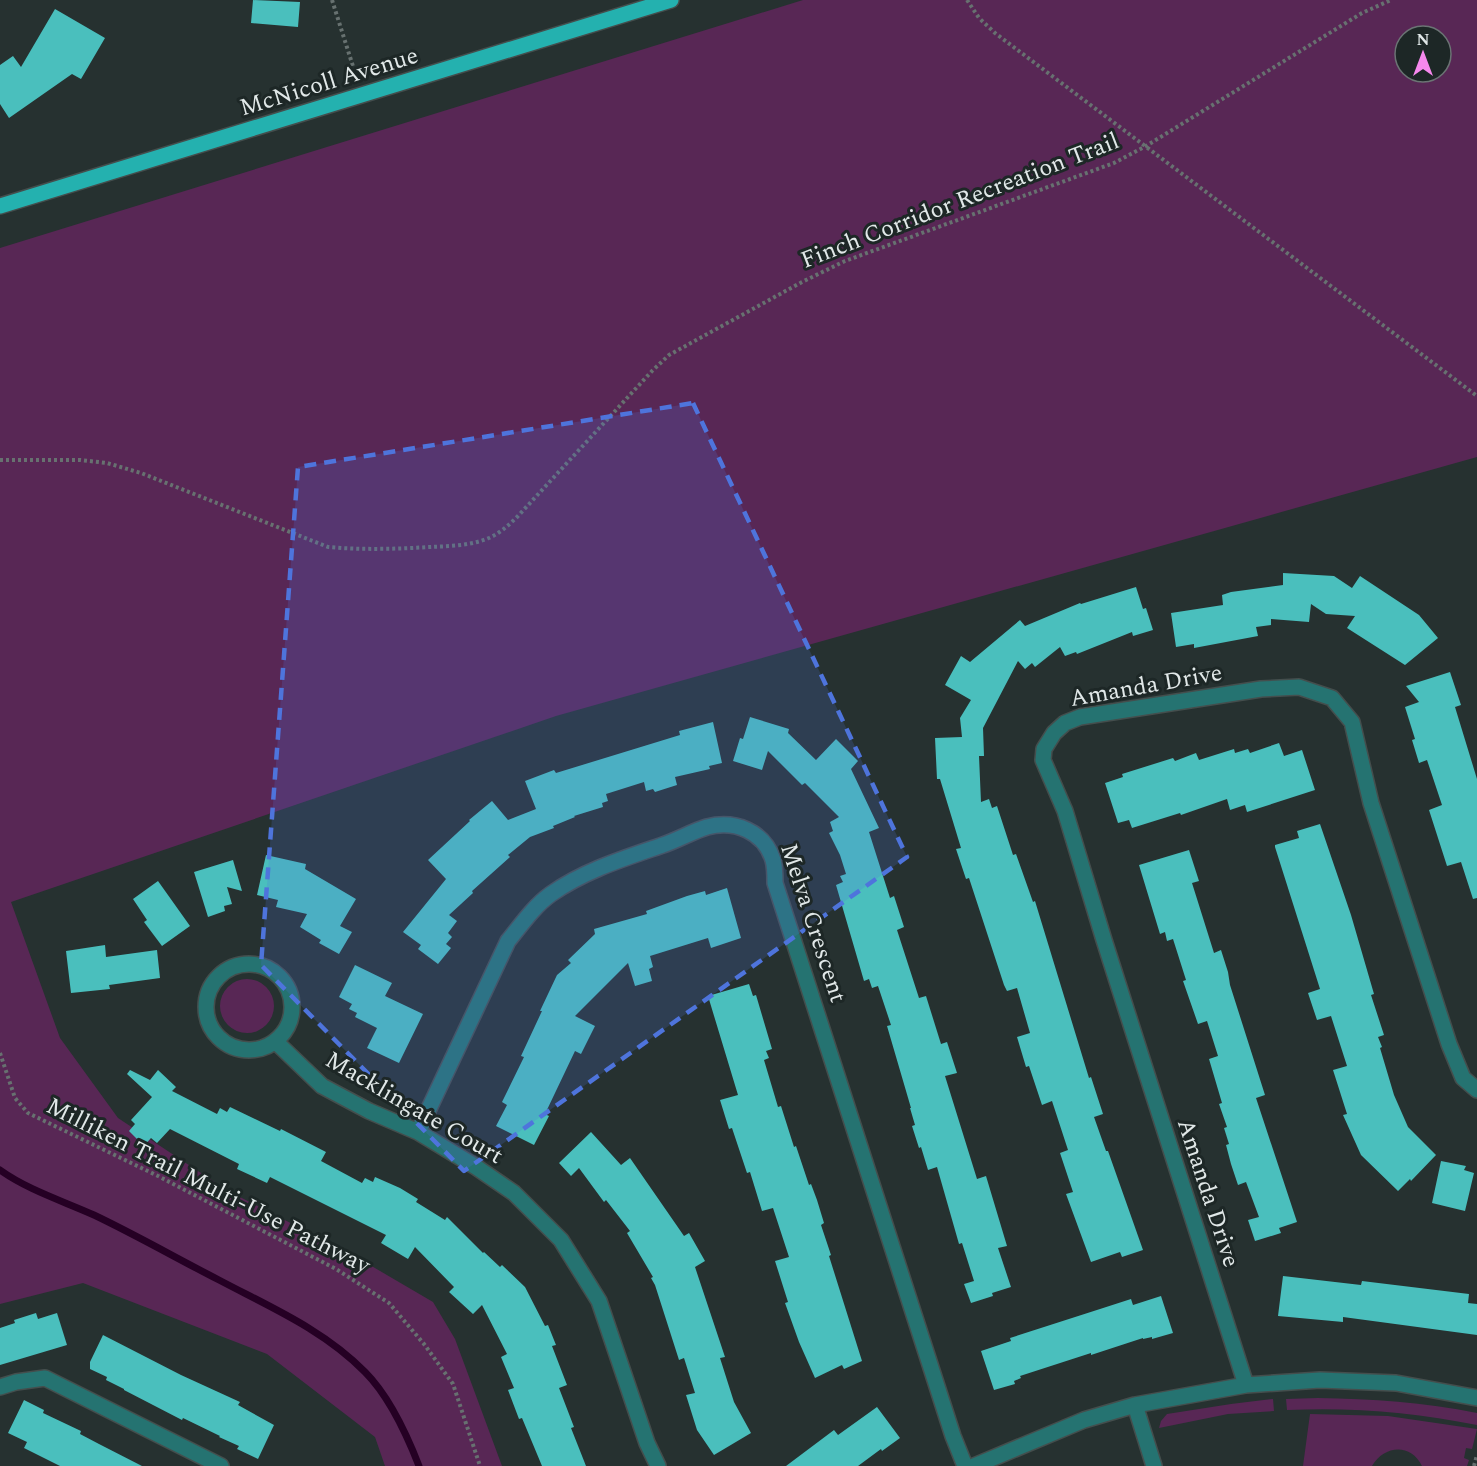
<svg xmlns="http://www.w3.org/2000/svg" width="1477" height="1466" font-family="Spectral,serif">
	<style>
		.green { fill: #582755; fill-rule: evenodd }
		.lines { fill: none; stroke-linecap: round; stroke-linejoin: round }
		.stream { stroke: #250024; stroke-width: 7 }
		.building { fill: #4abfbd }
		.minor-casing { stroke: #444e4d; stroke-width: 18 }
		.major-casing { stroke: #444e4d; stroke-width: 18 }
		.path { stroke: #677170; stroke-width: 4; stroke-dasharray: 3 3; stroke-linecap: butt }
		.minor { stroke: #257371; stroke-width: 15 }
		.major { stroke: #24b1af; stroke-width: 15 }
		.marked { fill: #4e74dc; fill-opacity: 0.2; stroke: #4e74dc; stroke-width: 4.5; stroke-dasharray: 12 8; stroke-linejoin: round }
		.labels { text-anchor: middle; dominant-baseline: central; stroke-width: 6; stroke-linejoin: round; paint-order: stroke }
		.street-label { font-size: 24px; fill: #e1e8e8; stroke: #1d2726 }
	</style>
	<rect width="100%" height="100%" fill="#263130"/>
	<path class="green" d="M803,0H1477V457L556,716L11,902L60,1038L118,1118L228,1191L351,1254L433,1302L455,1339L502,1466H385L375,1437L267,1354L83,1283L0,1304V248ZM1405,36H1441V72H1405Z
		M220 1006a27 27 0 1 1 54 0a27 27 0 1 1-54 0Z
		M1318,1398C1372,1399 1424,1402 1477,1413V1425C1414,1412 1351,1407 1287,1410L1286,1399Z
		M1273,1399L1274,1411L1228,1414L1159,1428L1161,1421L1167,1414L1231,1404Z
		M1310,1414L1388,1416L1477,1429L1472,1449L1466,1448L1464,1458L1469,1460L1467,1466H1422C1411,1443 1384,1445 1372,1466H1303Z"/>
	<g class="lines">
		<path class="stream" d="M0,1170C28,1190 63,1201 94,1215C136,1235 178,1259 219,1280C270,1307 324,1330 365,1372C388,1395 407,1435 419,1466"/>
	</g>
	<path class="building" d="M253,0L300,2L298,27L251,23Z
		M55,9L105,38L81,79L72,74L9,118L0,104V65L13,56L21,67Z
		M1283,573L1334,576L1352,588L1360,576L1419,615L1438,638L1405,665L1347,628L1355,616L1326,614L1311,604L1309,622L1271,619V625L1256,627L1258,636L1194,648V644L1176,647L1171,613L1223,605L1222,595L1231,592L1283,585Z
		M1136,587L1143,609L1146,608L1153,630L1133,636L1132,632L1077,654L1076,652L1065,656L1060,647L1035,667L1032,663L1025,669L1018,661L983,728L984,756H979L981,802L989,799L992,808L997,806L1013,855L1016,854L1033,902L1035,901L1089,1078L1091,1077L1103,1114L1094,1117L1106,1151H1108L1143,1250L1122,1257L1120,1252L1091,1262L1066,1194L1073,1192L1060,1153L1068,1150L1052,1101L1042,1105L1029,1066L1026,1067L1017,1037L1030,1033L1017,988L1007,991L1004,985L969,878L966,879L956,849L961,848L940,779H937L935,738L962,737L960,718L971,700L945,685L961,656L970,662L1020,620L1025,626L1080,603L1081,604Z
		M1450,672L1461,705L1455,707L1477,779V898L1473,899L1461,862L1447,866L1429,810L1442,805L1427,760L1419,763L1412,740L1415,739L1405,707L1419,702L1406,686Z
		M750,717L789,729L788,733L816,760L836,739L858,761L851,769L879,828L869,832L890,898L894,896L904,927L897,930L919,998L926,996L941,1044L947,1042L957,1073L945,1076L977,1179L986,1176L1007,1246L998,1248L1011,1287L992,1293L993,1296L971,1303L964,1284L974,1281L962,1243L959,1244L937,1167L928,1170L921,1147L919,1148L912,1126L915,1125L910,1108H911L887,1026L891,1025L878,986L872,988L869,979L864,981L836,885L843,882L840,876L846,874L840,855L829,833L833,831L830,822L839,817L805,783L802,785L768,751L762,770L733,761L740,738L743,739Z
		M713,722L722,763L709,766L710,769L675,777L677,785L655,792L653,789L646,791L644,782L606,794L608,801L602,803L603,807L574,816L575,817L553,826L554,828L530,837L508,855L510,857L472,891L473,893L449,915L457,921L448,933L452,937L446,944L451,948L438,964L418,949L421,945L403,932L446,879L428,860L470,821L469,820L492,801L508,820L536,809L525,781L554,770L556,773L680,735L679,731Z
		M1279,743L1284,756L1302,750L1315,790L1247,812L1245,805L1230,810L1227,799L1181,815L1180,813L1132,828L1129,820L1118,823L1105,783L1123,777L1122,774L1173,758L1175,761L1196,753L1199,760L1234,749L1235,753L1248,749L1250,753Z
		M1320,824L1351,915L1374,994L1371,995L1384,1035L1378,1037L1382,1047L1380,1048L1394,1095L1408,1127L1436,1155L1411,1181L1410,1179L1398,1191L1361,1155L1343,1115L1347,1114L1333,1070L1347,1066L1331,1016L1317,1020L1308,993L1320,989L1275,847V845L1299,838L1297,831Z
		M1189,850L1199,881L1192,883L1214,953L1221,950L1228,972L1230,985L1265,1095L1256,1098L1297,1222L1279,1228L1281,1233L1255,1241L1248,1220L1259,1217L1246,1182L1238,1185L1231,1164L1226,1145L1229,1144L1224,1128L1227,1127L1219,1104L1222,1103L1209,1059L1218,1056L1207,1021L1198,1024L1183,981L1186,980L1173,939L1167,941L1165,932L1160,934L1139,865Z
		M266,855L306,864L305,869L356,899L340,926L352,932L339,954L319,943L321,940L300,927L307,914L276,907L278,900L257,895Z
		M233,860L242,891L227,887L232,904L224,906L225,911L208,917L194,872Z
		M158,881L190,926L162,946L144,922L147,920L133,899Z
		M727,888L741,938L711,948L708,938L650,956L653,967L649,969L652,981L635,986L628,963L575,1016L595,1026L581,1054L575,1051L545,1114L549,1116L534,1145L496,1126L507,1105L502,1102L524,1057L521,1056L542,1011H540L557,975L571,963L568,960L595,934L594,929L647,914L646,911L687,896L705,891L706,895Z
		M105,945L106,957L157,950L160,978L109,985L110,989L71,993L66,951Z
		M355,965L392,983L385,996L423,1014L399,1063L367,1048L377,1028L355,1017L357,1013L349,1009L352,1004L339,997Z
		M749,984L753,996L756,995L772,1049L766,1051L769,1058L764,1060L778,1107L781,1106L794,1147L796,1146L809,1185L811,1184L817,1200L824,1223L821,1225L831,1255L829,1256L862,1361L844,1369L842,1365L815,1378L799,1342L785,1303L788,1302L775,1261L789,1257L773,1208L762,1211L750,1172L747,1173L732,1128L729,1129L720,1100L738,1095L708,996Z
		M130,1070L150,1080L158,1070L176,1087L172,1091L217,1114L220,1108L227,1112L230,1107L280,1131L281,1129L326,1152L321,1161L362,1183L365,1178L373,1182L375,1177L400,1188L418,1199L416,1202L445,1220L447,1217L483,1253L484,1252L500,1267L502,1265L525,1287L545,1326L548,1325L556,1345L552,1346L567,1385L559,1388L574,1427L571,1428L586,1466H542L522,1418L519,1419L508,1390L514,1388L501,1357L507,1354L482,1305L473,1314L449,1292L454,1287L415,1247L408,1259L381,1243L386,1235L270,1177L267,1183L237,1169L239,1164L170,1129L157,1143L151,1138L144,1146L129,1131L135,1124L131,1120L152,1097L127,1074Z
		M591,1132L621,1165L630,1158L684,1236L689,1233L705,1261L695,1267L725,1357L720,1358L734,1402L751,1433L714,1455L697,1430L686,1395L695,1393L684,1358L679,1360L655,1285L651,1278L653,1277L627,1233L630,1231L606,1200L604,1202L579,1168L571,1176L559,1163Z
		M1441,1161L1466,1166L1464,1170L1474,1173L1465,1211L1432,1203Z
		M1283,1276L1361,1285L1362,1281L1469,1294L1468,1303L1477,1304V1335L1343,1317V1322L1278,1316Z
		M1161,1296L1173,1333L1152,1339V1337L1143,1339V1338L1091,1355V1353L1020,1376L1021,1378L1014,1381L1015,1384L994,1390L981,1351L1011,1341L1010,1338L1100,1309L1131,1299L1133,1305Z
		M36,1313L38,1319L57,1313L67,1345L0,1365V1328L15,1323L14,1320Z
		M103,1335L181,1375L240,1402L238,1405L274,1425L258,1459L237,1449L239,1446L219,1437L220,1436L183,1418L182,1420L124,1390V1389L106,1380L107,1377L90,1369V1362Z
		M24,1400L44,1410L43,1413L81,1431L80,1434L99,1444L142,1466H60L24,1448L27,1442L8,1433Z
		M877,1407L900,1438L882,1451L881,1449L858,1466H786L834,1430L838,1435Z"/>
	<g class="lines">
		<defs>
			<path id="minor" d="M206 1007a43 43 0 1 1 86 0a43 43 0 1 1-86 0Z
				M275,1041L322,1086L369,1111L418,1132L476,1167L514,1193L561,1240L599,1301L647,1443L658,1466
				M418,1132L508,941C521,925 534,906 551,894C584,871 622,859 660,846C676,841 693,831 707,827C735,820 764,831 773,860C775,867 775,875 775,883L953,1436L965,1466
				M1246,1385L1104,940L1065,811L1043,760L1044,749L1054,733L1065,723L1080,717L1261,689L1299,687L1332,698L1352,722L1371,803L1449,1044L1463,1078L1477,1090
				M0,1387L16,1382L45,1378L221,1466
				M1135,1405L1154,1466
				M974,1466L1084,1420L1135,1405L1246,1385L1320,1380L1396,1383L1477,1398"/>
			<path id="major" d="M0,206L671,0"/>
		</defs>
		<use href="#minor" class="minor-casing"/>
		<use href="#major" class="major-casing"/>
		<path class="path" d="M332,0L357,79
			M967,0L979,18L995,33L1477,396
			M0,460H80L107,463L141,473L328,547C362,550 396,549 430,547C449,546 470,546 489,538C500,533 509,525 518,516L652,371L669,355L802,282L845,261L1114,163L1146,146L1362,13L1391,0
			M0,1053L15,1098L28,1113L158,1176L336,1269L389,1303L424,1344L453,1384L480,1466
			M1474,1466L1477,1455"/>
		<use href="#minor" class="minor"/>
		<use href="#major" class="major"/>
	</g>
	<path class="marked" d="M693,403L907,857L464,1171L261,965L298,467Z"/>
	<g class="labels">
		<g class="street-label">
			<text transform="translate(329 82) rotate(-17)">McNicoll Avenue</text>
			<text transform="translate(960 201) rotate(-21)">Finch Corridor Recreation Trail</text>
			<text transform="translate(1146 686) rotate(-10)">Amanda Drive</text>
			<text transform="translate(813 923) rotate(72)">Melva Crescent</text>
			<text transform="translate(414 1108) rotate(30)">Macklingate Court</text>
			<text transform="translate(208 1186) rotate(27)">Milliken Trail Multi-Use Pathway</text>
			<text transform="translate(1208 1193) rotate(72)">Amanda Drive</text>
		</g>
	</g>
	<g transform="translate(1423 54)"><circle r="28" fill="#1d2726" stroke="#6b7474" stroke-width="1.5"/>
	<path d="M0-4.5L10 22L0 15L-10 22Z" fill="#f688ed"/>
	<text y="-9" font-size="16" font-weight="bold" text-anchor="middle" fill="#e1e8e8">N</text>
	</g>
</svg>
